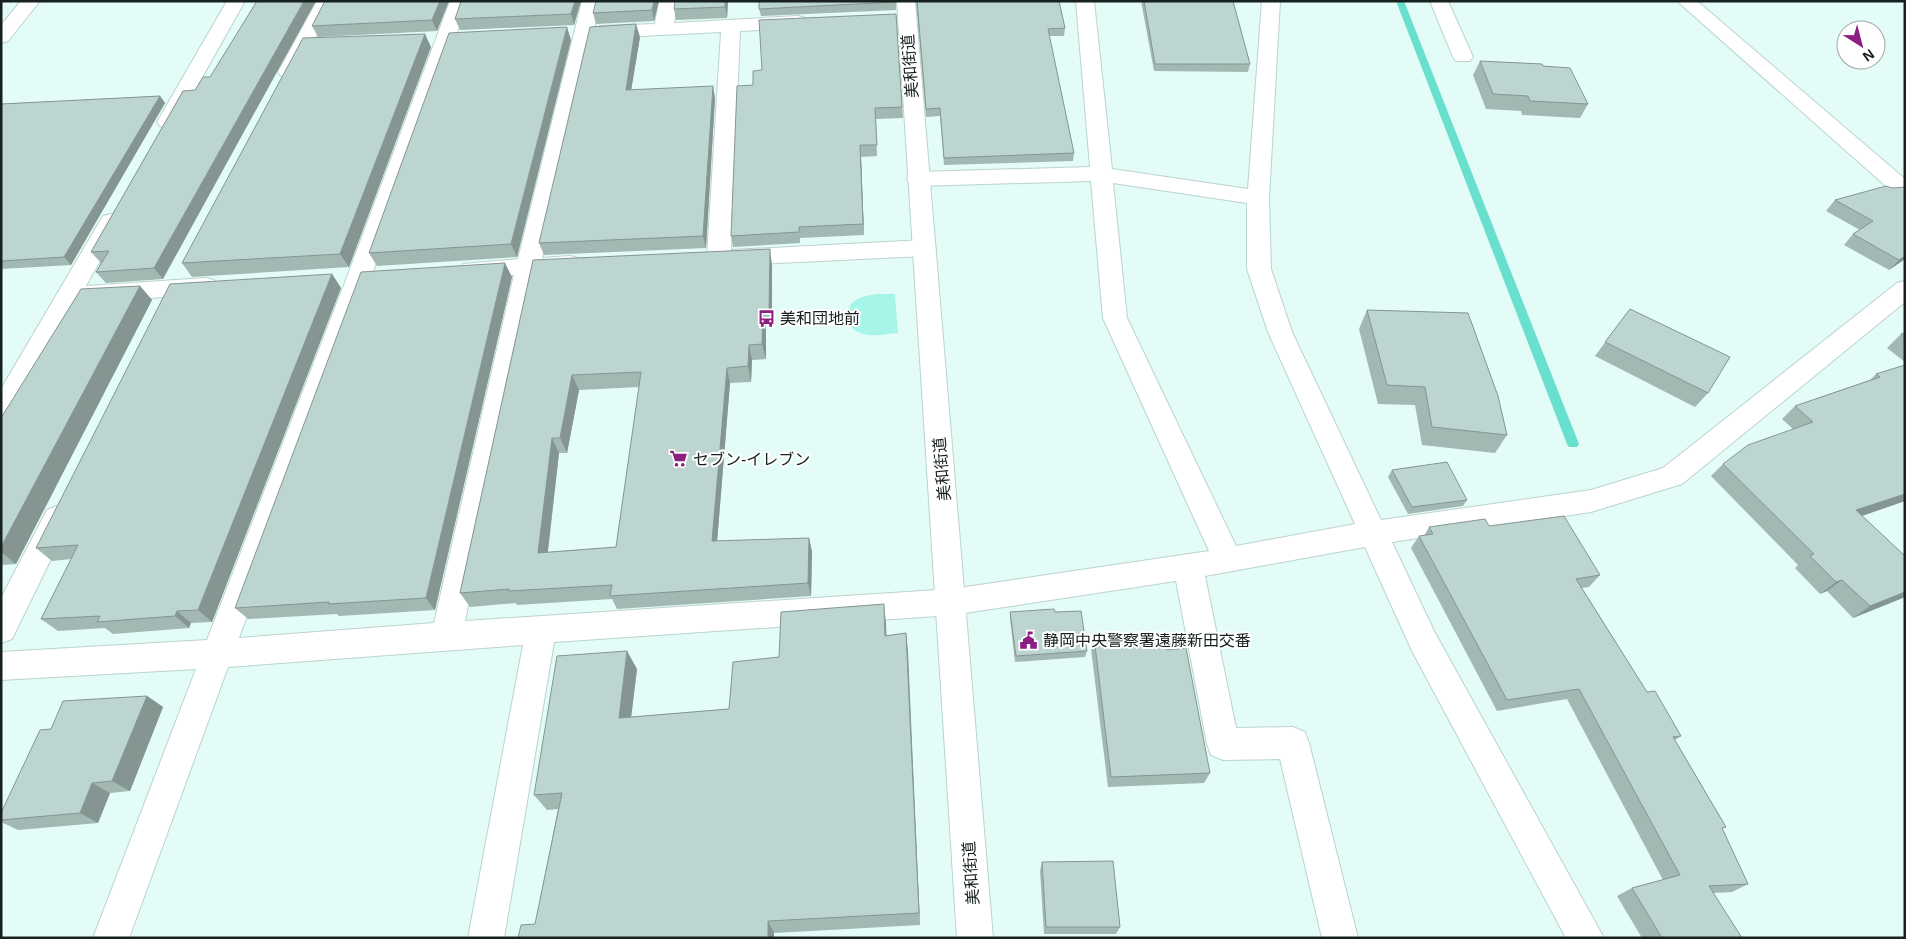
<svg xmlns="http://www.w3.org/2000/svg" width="1906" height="939" font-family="Helvetica,'Noto Sans JP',sans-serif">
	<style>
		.green { fill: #a6f5e8 }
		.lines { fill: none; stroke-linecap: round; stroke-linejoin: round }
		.stream { fill: #69dfcd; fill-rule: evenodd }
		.minor-casing { stroke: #bad3ce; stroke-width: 2 }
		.primary-casing { stroke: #bad3ce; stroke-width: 2 }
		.minor { fill: #fff; fill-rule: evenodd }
		.primary { fill: #fff; fill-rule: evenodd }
		.wall { fill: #a3b7b3; fill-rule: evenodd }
		.shaded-wall { fill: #849592 }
		.building { fill: #bdd5d0; stroke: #849592; fill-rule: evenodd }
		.labels { text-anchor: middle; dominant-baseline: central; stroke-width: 4; stroke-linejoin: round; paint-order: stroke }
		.street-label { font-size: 16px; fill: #17211f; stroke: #fff }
		.poi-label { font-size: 16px; fill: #17211f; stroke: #fff; text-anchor: start }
	</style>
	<rect width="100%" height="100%" fill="#e3fcf7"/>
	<path class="green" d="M876,294H895L898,333C885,334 870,338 858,332C842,324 844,304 860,298C864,296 871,295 876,294Z"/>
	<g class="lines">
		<path class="stream" d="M1396,1H1404L1579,444L1577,447H1569L1567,444Z"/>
		<defs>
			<path id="minor" d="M21,1H40L8,41L1,43V25Z
				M227,1H245L177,122L174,126L167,128L160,126L157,122Z
				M317,1H335L295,76H281L278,72Z
				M450,1H468L371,277L239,638L434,623L514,275L471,278L463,276L459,270L463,264L518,259L582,1H600L594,29L601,26L655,24L659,1H677L674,23L798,16L805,18L807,22L805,26L798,28L740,31L731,250L924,240L932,243L936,248L932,253L924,256L733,265L711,263L707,257L721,32L601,38L593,34L542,258L570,256L578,258L582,264L578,270L538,274L465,621L952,589L1209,551L1103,318L1091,181L918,186L910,184L907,179L910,174L918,172L1090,167L1076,1H1094L1112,169L1248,189L1262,1H1280L1269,198L1271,269L1292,332L1381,520L1591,490L1663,468L1897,283L1905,281V302L1682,484L1591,512L1392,542L1434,631L1604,938H1566L1412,651L1365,547L1205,576L1236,728L1293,727L1305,732L1309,743L1358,938H1322L1280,759L1223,760L1211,755L1207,744L1176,581L952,615L554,642L504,938H468L523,645L228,667L129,938H93L196,669L1,680V652L207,640L347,277ZM1113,183L1247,203V269L1268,332L1355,524L1236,546L1127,318Z
				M1430,1H1448L1473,57L1470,61H1456L1453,57Z
				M1677,1H1697L1905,179V198L1897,196Z
				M111,214L119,216L122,221L86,286L206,278L214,280L218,286L214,292L206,294L76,303L10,420L1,423V389L100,221L103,216Z
				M57,506L67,510L71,518L12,639L1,643V598L47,510Z"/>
			<path id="primary" d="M897,1H915L993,938H957Z"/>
		</defs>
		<use href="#minor" class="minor-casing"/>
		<use href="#primary" class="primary-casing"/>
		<use href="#minor" class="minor"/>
		<use href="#primary" class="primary"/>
	</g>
	<path class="wall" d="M449,1L437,31L318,37L312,26Z
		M581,1L574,25L460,30L455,19Z
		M659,1L654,21L596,24L593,13Z
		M728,1L727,18L676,20L674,9Z
		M896,1V10L761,16L759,9Z
		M916,1H1059L1065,28L1064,36H1049L1074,153L1073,161L944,165L940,116L926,117Z
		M1141,1H1233L1250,64L1248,72L1154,71Z
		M896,14L903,118L876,119L877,156L861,157L864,235L800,238V243L733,247L731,236L753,85L762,70Z
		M640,37L631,90L715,98L706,248L544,255L539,243Z
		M571,40L517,257L377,266L369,253Z
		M431,47L349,267L192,277L182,263Z
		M1480,61L1543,66L1588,104L1580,118L1522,115L1521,111L1486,109L1473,75Z
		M183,91L163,279L106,283L96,272L101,263L91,252Z
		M160,96L165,103L71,265L1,269V104Z
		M1905,187V259L1889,270L1844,245L1853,234L1860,230L1826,211L1835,200Z
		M533,260L772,265V326H766V359L752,360L751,382L730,383L717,541L809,538L812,552L811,596L617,609L612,599L517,605L516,603L470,607L460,593ZM639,387L616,547L548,552L559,453H567L579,390Z
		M332,274L341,288L212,622L191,623L189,628L113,634L105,628L58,631L41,619L71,559L52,561L36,548Z
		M512,277L435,610L339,616L337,614L248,619L235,608Z
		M140,286L152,300L16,564L2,565L1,567V418Z
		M1630,309L1708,393L1695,407L1595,356Z
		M1367,310L1507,435L1495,453L1422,445L1415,405L1378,404L1359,329Z
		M1905,333V362L1887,348L1901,334Z
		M1905,365V501L1862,516L1905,556V597L1853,618L1827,591L1820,594L1795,568L1798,565L1711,476L1723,464L1793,429L1782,419L1795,406L1870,380L1876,374Z
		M1392,470L1467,500L1463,506L1408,514L1388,477Z
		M1489,526L1600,575L1589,587L1582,588L1647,692L1681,736L1675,740L1726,827L1722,829L1748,884L1732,892L1713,893L1742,938H1642L1617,896L1632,888L1663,880L1567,699L1497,711L1411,548L1419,536H1424L1429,527Z
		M1010,612L1087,651L1085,657L1015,662L1010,618Z
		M886,623V636L906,633L920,925L774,933L535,924L558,809L547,810L534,795L637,669L631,717L729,709L779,657Z
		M1094,637L1167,650L1210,773L1204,783L1108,787L1091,649Z
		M147,696L163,707L130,791L110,793L98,823L18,830L1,822V813L51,729Z
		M1042,862L1120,927L1116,934H1044L1040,871Z"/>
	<path class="shaded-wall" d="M304,1H316L163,279L154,268Z
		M440,1H449L437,31L432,20Z
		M575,1H581L574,25L571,14Z
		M654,1H659L654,21L652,10Z
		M725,1H728L727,18L725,7Z
		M636,24L640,37L629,103L626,90Z
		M567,27L571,40L517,257L511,244Z
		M425,34L431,47L349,267L340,254Z
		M713,86L715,98L706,248L703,236Z
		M160,96L165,103L71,265L64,257Z
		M860,145L861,157L864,235L863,224Z
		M770,249L772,265V326L769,311Z
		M1905,256V259L1889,270L1899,260Z
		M505,263L512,277L435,610L426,598Z
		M332,274L341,288L212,622L198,610Z
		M140,286L152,300L16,564L1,552V547Z
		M763,311L766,326V359L762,344Z
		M749,345L752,360L751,382L748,366Z
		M727,368L730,383L716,555L712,541Z
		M572,375L579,390L567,453L560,438Z
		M552,438L559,453L546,566L538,553Z
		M1905,494V501L1841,523L1856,510Z
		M809,538L812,552L811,596L808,583Z
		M1842,580L1827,591L1820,594L1836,582Z
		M1905,592V597L1853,618L1870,606Z
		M884,604L886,623L887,654L885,636Z
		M177,611L191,623L189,628L175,616Z
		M906,633L908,651L920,925L919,913Z
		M627,651L637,669L629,735L619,718Z
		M147,696L163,707L130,791L112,781Z
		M92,783L110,793L98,823L80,813Z
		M768,921L774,933V938H768Z"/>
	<path class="building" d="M257,1H304L154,268L96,272L109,251L91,252L183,91L195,90L203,77H210Z
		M325,1H440L432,20L312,26Z
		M461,1H575L571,14L455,19Z
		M596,1H654L652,10L593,13Z
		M675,1H725V7L674,9Z
		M759,1H895V2L759,9Z
		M917,1H1059L1065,28L1048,29L1074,153L944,158L940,108L926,109Z
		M1144,1H1233L1250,64H1155Z
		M896,14L902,107L875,108L877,145H860L863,224L799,227V232L731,236L737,86L753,85V71L762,70L759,20Z
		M636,24L626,90L713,86L703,236L539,243L590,27Z
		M567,27L511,244L369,253L449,33Z
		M425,34L340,254L182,263L303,38Z
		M1480,61L1542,64L1543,66L1570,68L1588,104L1530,101L1528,96L1493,94Z
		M160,96L64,257L1,261V104Z
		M1886,186L1892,188L1905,187V256L1899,260L1853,234L1873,221L1835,200Z
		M770,249L769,311H763L762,344L749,345L748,366L727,368L712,541L809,538L808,583L610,596L612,585L509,591V589L460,593L533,260ZM641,372L616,547L538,553L552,438H560L572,375Z
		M505,263L426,598L328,604L329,602L235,608L361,272Z
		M332,274L198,610L177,611L175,616L97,622L100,616L41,619L78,545L36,548L170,284Z
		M140,286L1,547V418L81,289Z
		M1630,309L1730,357L1708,393L1605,342Z
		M1367,310L1468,313L1498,396L1507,435L1432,427L1425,387L1387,385Z
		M1905,333V337L1901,334Z
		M1905,365V494L1856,510L1905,556V592L1870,606L1842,580L1836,582L1810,556L1814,554L1723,464L1748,445L1813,422L1795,406L1880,377L1876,374Z
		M1447,462L1467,500L1412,507L1392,470Z
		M1564,516L1600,575L1576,579L1647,692L1655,691L1681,736L1673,737L1726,827L1722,828L1748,884L1709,886L1742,938H1662L1632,888L1680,875L1579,689L1507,700L1419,536L1433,534L1429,527L1485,519L1489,526Z
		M884,604L885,636L906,633L919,913L768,921V938H518L521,925L535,924L562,793L534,795L557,656L627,651L619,718L729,709L733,662L779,657L781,612Z
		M1054,609L1055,612L1081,611L1087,651L1016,656L1010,612Z
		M1164,634L1167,650L1186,648L1210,773L1111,777L1094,637Z
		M147,696L112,781L92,783L80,813L1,820V813L40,730L51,729L63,701Z
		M1113,861L1120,927H1046L1042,862Z"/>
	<defs>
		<symbol id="bus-bare" viewBox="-9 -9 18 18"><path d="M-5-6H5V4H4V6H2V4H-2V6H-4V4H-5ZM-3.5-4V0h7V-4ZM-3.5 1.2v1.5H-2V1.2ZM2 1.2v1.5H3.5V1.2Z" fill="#8d1f82" stroke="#fff" stroke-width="2.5" paint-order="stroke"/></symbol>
		<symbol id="supermarket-bare" viewBox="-9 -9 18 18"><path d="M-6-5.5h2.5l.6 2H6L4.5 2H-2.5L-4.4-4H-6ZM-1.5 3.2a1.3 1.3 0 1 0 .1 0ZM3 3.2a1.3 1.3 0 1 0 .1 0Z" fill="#8d1f82" stroke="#fff" stroke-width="2.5" paint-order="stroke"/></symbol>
		<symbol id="civic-bare" viewBox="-9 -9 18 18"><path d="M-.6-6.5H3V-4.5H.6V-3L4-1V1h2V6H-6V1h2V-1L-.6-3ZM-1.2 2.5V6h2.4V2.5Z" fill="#8d1f82" stroke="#fff" stroke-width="2.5" paint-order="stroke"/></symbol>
	</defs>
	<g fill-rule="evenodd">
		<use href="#bus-bare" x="754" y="306" width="25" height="25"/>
		<use href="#supermarket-bare" x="666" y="446" width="25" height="25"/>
		<use href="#civic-bare" x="1016" y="628" width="25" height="25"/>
	</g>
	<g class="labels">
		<g class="street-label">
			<text transform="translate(910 66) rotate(-94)">美和街道</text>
			<text transform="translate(942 469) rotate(-95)">美和街道</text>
			<text transform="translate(971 873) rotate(-94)">美和街道</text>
		</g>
		<g class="poi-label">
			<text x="780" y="318">美和団地前</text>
			<text x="693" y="459">セブン-イレブン</text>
			<text x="1043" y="640">静岡中央警察署遠藤新田交番</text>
		</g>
	</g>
	<rect width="1906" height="939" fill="none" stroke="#17211f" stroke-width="5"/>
	<g transform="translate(1861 45) rotate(144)"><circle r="24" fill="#ffffff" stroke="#a2a6a5"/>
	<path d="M0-4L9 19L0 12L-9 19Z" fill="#8d1f82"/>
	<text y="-8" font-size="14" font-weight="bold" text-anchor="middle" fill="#17211f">N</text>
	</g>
</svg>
